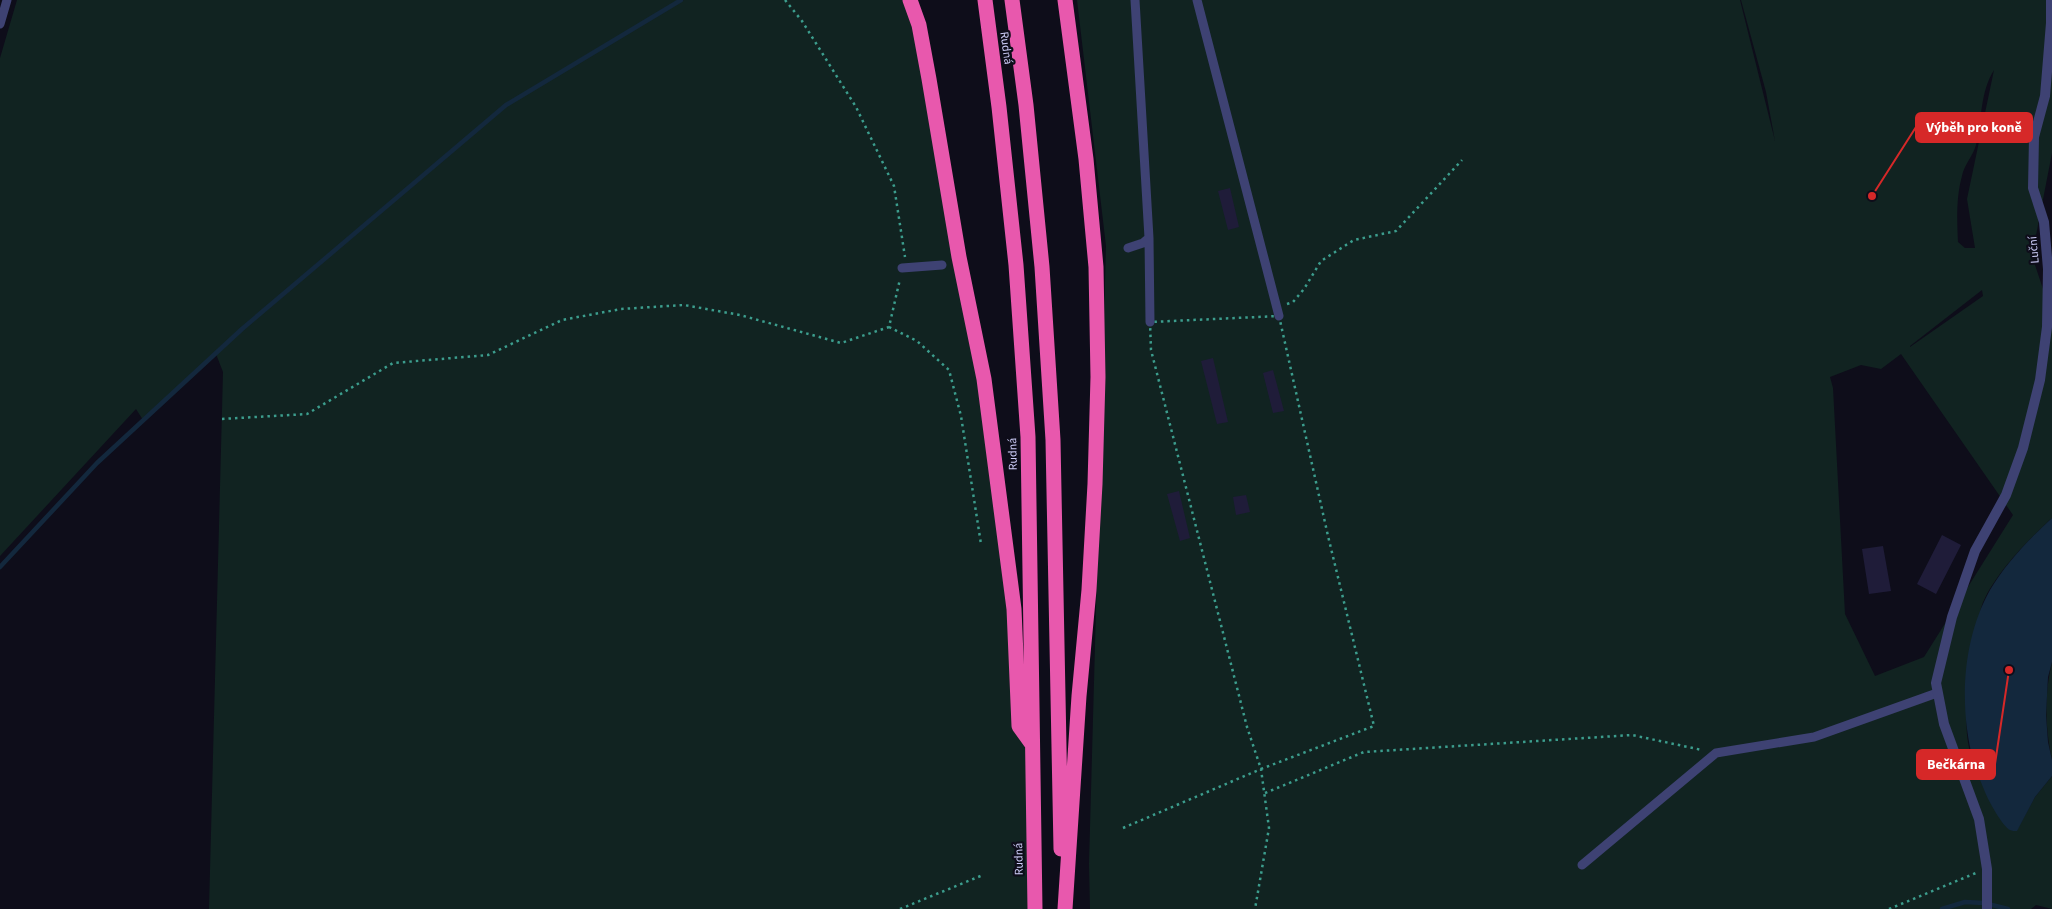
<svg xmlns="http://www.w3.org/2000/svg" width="2052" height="909" font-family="'Source Sans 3',sans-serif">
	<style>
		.green { fill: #112321; fill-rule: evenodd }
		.water { fill: #13283d }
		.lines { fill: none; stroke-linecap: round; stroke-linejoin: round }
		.stream { stroke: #13283d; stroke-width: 4.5 }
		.building { fill: #1f1c39 }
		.path { stroke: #3c9d8d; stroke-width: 2.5; stroke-dasharray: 2.5 4; stroke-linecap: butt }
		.lane { stroke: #3e4273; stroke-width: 9 }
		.street { stroke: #3e4273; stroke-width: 10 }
		.highway { stroke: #e858ad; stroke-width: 15 }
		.labels { text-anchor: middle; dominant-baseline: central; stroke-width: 4.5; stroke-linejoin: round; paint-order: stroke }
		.street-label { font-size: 12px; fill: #cdcdf8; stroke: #0e0d1a }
		.leader { fill: none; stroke: #d62828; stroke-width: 2 }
		.callout-dot { fill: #d62828; stroke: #0e0d1a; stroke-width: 2 }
		.callout { fill: #d62828; stroke: #d62828; stroke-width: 2 }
		.callout-label { font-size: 14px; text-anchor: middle; font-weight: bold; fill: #fff }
	</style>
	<rect width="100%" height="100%" fill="#0e0d1a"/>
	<path class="green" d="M17,0H681L585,58L684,0H910L959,257L1032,744L1035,909H209L223,372L216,354L143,420L136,409L0,556V58Z
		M1077,0H1740L1775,141L1766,92L1741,0H2052V153L2032,256L2052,316V518C2028,540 1991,577 1981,608C1978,620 1977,634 1975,646C1970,680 1959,730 1974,763C1984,784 2004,810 2017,830L2035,797L2052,776V909L2036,905L2031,909H1090L1089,864L1106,246ZM1994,70L1967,199L1975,248H1965L1958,242C1957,221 1956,197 1962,176C1964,165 1973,156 1976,145C1982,120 1980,92 1994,70ZM1982,290L1983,296L1910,347V346ZM1901,354L2013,515L1924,657L1875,676L1845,614L1833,388L1830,377L1861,365L1881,369Z
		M2052,662V760C2045,727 2044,695 2052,662Z"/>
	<path class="water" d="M2052,518V662L2048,677L2046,715L2048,742L2052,760V776L2035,797L2017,831C2016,831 2011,831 2010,830C2003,827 1988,800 1985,792C1981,782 1976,771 1973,760C1959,706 1962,640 1990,590C2006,563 2029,539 2052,518Z"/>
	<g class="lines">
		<path class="stream" d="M0,567L97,463L242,329L506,105L681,0
			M1942,909L1965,902L1984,903L2008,909"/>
	</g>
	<path class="building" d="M1230,188L1239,227L1228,230L1218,191Z
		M1213,358L1228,422L1217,424L1201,361Z
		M1273,370L1284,411L1273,413L1263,373Z
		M1179,491L1190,538L1180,541L1167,494Z
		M1246,495L1250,512L1236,515L1233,497Z
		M1942,535L1961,545L1936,594L1917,584Z
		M1883,546L1891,591L1869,594L1862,549Z"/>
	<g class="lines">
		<path class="path" d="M785,0L802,21L856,107L894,186L905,257
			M1287,304L1293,302L1304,289L1321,261L1354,240L1396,231L1462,160
			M1279,316L1328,536L1374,726L1261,769L1247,727L1151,350L1150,322Z
			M889,327L917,341L949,370L961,416L981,544
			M222,419L307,414L393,363L488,355L562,320L621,309L684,305L740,315L841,343L889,327L900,279
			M1265,793L1364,752L1632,735L1702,750
			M1123,828L1261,769L1269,828L1255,909
			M900,909L983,875
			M1889,909L1976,873"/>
		<path class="lane" d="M1135,0L1149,238L1150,322
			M1197,0L1279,316
			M0,24L7,0
			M1128,248L1143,243L1149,238
			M902,268L942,265
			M1582,865L1716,753L1814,737L1937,693"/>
		<path class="street" d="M1987,909V869L1979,819L1944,724L1936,683L1952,617L1975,551L2006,495L2023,448L2040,380L2047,327L2048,269L2044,222L2033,188L2034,137L2045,96L2051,23V0"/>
		<path class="highway" d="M910,0L919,25L929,79L959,257L984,379L1014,609L1019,726L1032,744
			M985,0L999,107L1016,265L1028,437L1035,909
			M1012,0L1026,105L1042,267L1053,440L1061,849
			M1065,909L1079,696L1089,590L1095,484L1098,377L1096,267L1086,159L1065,0"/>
	</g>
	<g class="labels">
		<g class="street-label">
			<text transform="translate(1006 48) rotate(82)">Rudná</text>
			<text transform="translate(2034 250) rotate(-95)">Luční</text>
			<text transform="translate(1013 454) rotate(-91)">Rudná</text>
			<text transform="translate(1019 859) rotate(-91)">Rudná</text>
		</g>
	</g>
	<path class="leader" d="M1872 196L1916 127M2009 670L1995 764"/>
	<g class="callout-dot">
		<circle cx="1872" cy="196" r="5"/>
		<circle cx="2009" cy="670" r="5"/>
	</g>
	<g class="callout">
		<rect x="1916" y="113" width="116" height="29" rx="5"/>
		<rect x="1917" y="750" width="78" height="29" rx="5"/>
	</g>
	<g class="callout-label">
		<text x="1974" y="132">Výběh pro koně</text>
		<text x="1956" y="769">Bečkárna</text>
	</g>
</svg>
